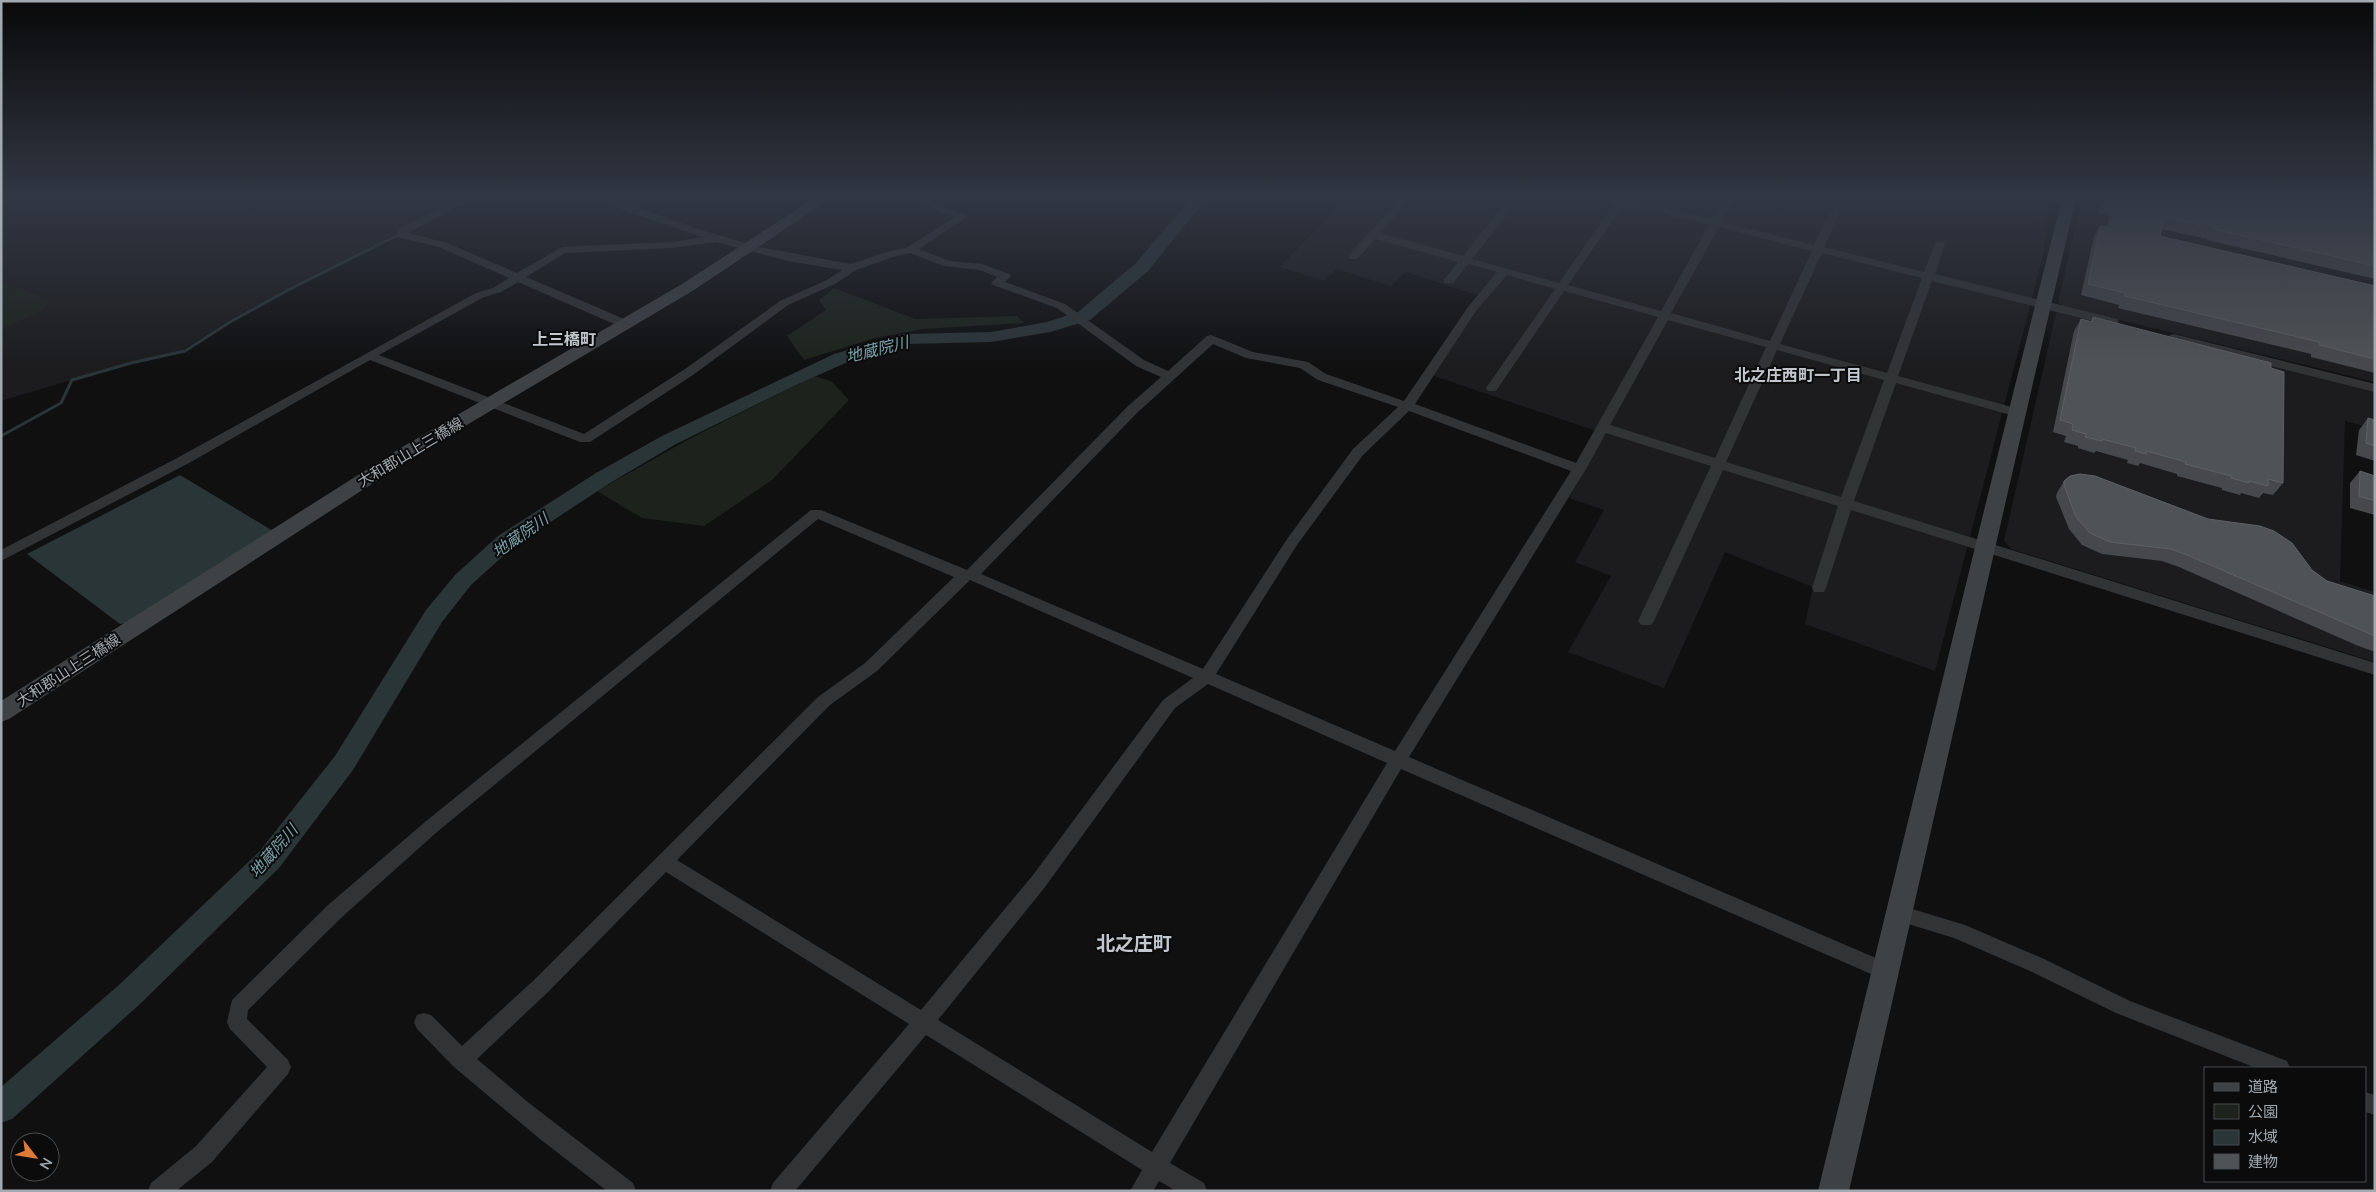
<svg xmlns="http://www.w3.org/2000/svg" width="2376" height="1192" font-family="Mulish,'Noto Sans JP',sans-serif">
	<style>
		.built { fill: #1c1c1e }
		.green { fill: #1d231c }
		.water { fill: #2a3538 }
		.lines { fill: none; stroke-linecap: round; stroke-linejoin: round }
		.stream { stroke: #2a3538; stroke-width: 3 }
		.river { fill: #2a3538; fill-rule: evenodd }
		.street { fill: #313335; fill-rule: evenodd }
		.secondary { fill: #3f4245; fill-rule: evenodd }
		.wall { fill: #46484c }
		.building { fill: #505356; stroke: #5d6064 }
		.labels { text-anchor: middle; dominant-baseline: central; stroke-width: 4; stroke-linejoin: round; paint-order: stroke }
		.street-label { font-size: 15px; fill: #a2aab0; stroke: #0b0b0c }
		.neighbourhood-label { font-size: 16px; font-weight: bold; fill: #c2c8cd; stroke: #0b0b0c }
		.water-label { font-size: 16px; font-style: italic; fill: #7ba0a9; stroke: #0b0b0c }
		.near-neighbourhood-label { font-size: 19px; font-weight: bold; fill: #c2c8cd; stroke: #0b0b0c }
	</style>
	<rect width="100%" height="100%" fill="#101011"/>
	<path class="built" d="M1,199H462L404,228L355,257L334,265L228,321L180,352L138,360L1,401Z
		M1345,199H2044L2048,203L2043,256L1935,671L1805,624L1813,587L1725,552L1664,688L1568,652L1611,576L1575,562L1604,510L1569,498L1605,434L1425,373L1479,296L1406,272L1391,286L1336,269L1324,281L1280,267Z
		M2082,199H2375V382L2062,306L2058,302Z
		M2060,312L2375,390V429L2345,421L2340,581L2375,592V662L2011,549L2004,541L2056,313Z"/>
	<path class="green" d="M1,281L50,300L43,310L1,330Z
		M834,288L915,319L1017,316L1024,323L923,329L875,338L804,360L787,336L826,310L819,300Z
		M814,376L831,381L849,400L772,480L704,526L642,518L597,491L693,437Z"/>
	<path class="water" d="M180,475L273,531L132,622L120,624L27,554Z"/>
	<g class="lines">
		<path class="stream" d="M1,436L61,403L72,380L131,363L185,351L230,322L292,288L400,234"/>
		<path class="river" d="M1190,199H1206L1148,271L1090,320L1050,332L991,342L905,344L848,362L798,384L676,444L610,483L514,546L471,585L442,622L353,770L279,868L140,1004L12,1119L1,1123V1087L120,984L259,852L335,756L426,610L455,575L498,536L596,473L662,436L834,354L904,334L991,332L1047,322L1078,312L1136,263Z"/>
		<path class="street" d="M459,199H472L408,233L447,243L517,273L562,247L672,242L702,237L629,212L598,199H613L698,229L759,247L851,264L886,252L908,247L955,217L909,199H924L968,216L919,249L950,261L982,264L1009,274L1011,276L1005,282L1065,304L1144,360L1168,371L1207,336L1211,335L1253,352L1308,362L1326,374L1404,401L1468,307L1497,272L1468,264L1453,283H1445L1443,281L1458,262L1376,239L1357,259H1349V255L1400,199H1411L1380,233L1463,256L1508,199H1519L1472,259L1559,283L1615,202L1612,199H1630L1712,219L1724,199H1734L1722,222L1814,245L1831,210L1836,207L1841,210L1824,247L1924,272L1935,244L1936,242H1944L1945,244L1935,274L2117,319L2119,322L2113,326L1932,281L1898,376L2023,410L2024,413L2018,417L1896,383L1854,501L2375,663V675L1851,510L1826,588L1824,592H1814L1812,588L1838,506L1723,470L1654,621L1651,625H1641L1638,621L1711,466L1606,433L1586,469L1409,757L1892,965L1895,971L1892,977L1885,980L1878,977L1401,769L1170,1163L1204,1183L1207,1191H1176L1159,1181L1153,1191H1130L1142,1170L926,1035L795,1191H770L773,1183L909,1024L666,872L548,992L477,1059L529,1103L633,1183L636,1191H607L540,1139L454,1067L417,1029L414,1022L417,1015L424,1013L431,1015L462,1046L534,980L818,697L865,663L954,577L818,519L437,832L342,917L248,1010L247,1019L288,1060L291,1067L288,1074L212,1162L176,1191H148L151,1183L196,1146L267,1067L230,1029L227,1022L232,1000L328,905L425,822L811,510H821L967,570L1127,407L1161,377L1136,366L1057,308L993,285L991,283L997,277L980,270L944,266L910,253L893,257L856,270L835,284L788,305L693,375L590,442H580L370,360L189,463L1,561V550L179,457L476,293L493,288L509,278L439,247L398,237L397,235L399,229ZM1624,204L1709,225L1661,311L1568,285ZM1719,227L1812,251L1770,341L1671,313ZM716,242L788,261L842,270L827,280L780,301L685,369L584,434L379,355L484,297L501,292L518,282L621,327H629L631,324L629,321L526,277L565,253L672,248ZM1822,253L1922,278L1887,373L1780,344ZM1507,275L1555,289L1486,388L1488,391H1496L1564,291L1658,317L1576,463L1415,404L1476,311ZM1668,320L1766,347L1715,458L1610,425ZM1213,344L1246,358L1300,368L1318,380L1398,407L1353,449L1287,539L1203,669L981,574L1137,413ZM1777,350L1884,380L1841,497L1726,462ZM1409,411L1571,471L1395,751L1216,674L1297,545L1363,455ZM970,580L1193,678L1163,700L1033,875L921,1010L677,860L830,705L877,671ZM1208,684L1387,763L1152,1152L938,1020L1045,887L1175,708Z
			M2174,334L2375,384V392L2170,341L2168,338L2170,335Z
			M1899,905L1965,925L2044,959L2130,1001L2287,1061L2290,1068H2256L2116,1013L2030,971L1954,938L1892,919L1890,913L1892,907Z
			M2365,1092L2375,1095V1115L2365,1112Z"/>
		<path class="secondary" d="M813,199H830L694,290L418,454L9,719L1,722V701L404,446L682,284Z
			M2062,199H2076C1998,529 1925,860 1849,1191H1818C1899,860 1978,529 2062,199Z"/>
	</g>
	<path class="wall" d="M2101,199H2375V279L2207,240V239L2162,229L2160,236L2375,286V373L2311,357V354L2118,308L2119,305L2081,295L2094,237L2100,226L2107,227L2109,215L2098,213Z
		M2093,317L2271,368L2283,483L2273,495L2263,493L2259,498L2241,493L2240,495L2222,490V488L2177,476V474L2140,463L2138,466L2127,463L2128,460L2096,451L2094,453L2078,448V446L2064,442L2066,436L2053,432L2074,331L2081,319L2090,322Z
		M2368,418L2375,420V461L2356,455L2359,430Z
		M2360,471L2375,476V515L2350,508V483Z
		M2064,481L2312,570L2327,581L2375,596V652L2356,645L2179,567L2162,561L2102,554L2082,545L2069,529L2056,497L2057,493Z"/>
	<path class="building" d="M2105,199H2375V266L2214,229V227L2164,218L2160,236L2375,286V359L2319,345V342L2125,296V293L2088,284L2100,226L2111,227L2115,204L2104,202Z
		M2093,317L2271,363V368L2284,372L2283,483L2268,479V486L2249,481V483L2231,478V476L2185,464L2186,462L2146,451V454L2135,451L2136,448L2102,439V441L2085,437L2086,434L2072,430L2073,424L2060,420L2081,319L2092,322Z
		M2368,418L2375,420V446L2366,443Z
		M2360,471L2375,476V501L2359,496Z
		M2080,474L2095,476L2208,519L2260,526L2274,531L2292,543L2312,570L2327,581L2375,596V636L2187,555L2171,549L2110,542L2090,533L2076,517L2064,485V481L2070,476Z"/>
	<linearGradient id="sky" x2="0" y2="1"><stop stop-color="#090909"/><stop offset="0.54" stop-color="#313743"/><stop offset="1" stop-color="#313743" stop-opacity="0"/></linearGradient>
	<rect width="2376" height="366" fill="url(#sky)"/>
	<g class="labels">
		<g class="street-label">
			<text transform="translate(410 452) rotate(-31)">大和郡山上三橋線</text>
			<text transform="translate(68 670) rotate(-33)">大和郡山上三橋線</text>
		</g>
		<g class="neighbourhood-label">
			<text x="564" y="339">上三橋町</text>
			<text x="1798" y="375">北之庄西町一丁目</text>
		</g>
		<g class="water-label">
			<text transform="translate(877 349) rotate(-14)">地蔵院川</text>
			<text transform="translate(520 535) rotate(-35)">地蔵院川</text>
			<text transform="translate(273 851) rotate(-49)">地蔵院川</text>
		</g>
		<g class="near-neighbourhood-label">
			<text x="1134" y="943">北之庄町</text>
		</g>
	</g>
	<rect width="2376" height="1192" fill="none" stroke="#a2aab0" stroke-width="5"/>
	<rect x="2204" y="1067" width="162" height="115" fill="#0b0b0c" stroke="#474b4e"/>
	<rect x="2214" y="1083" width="25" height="8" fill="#3f4245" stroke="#474b4e"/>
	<text x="2248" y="1092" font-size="15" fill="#a2aab0">道路</text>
	<rect x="2214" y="1104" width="25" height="15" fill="#1d231c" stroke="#474b4e"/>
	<text x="2248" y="1117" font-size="15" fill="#a2aab0">公園</text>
	<rect x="2214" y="1130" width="25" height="15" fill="#2a3538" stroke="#474b4e"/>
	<text x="2248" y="1142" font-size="15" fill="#a2aab0">水域</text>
	<rect x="2214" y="1154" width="25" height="15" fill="#505356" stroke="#474b4e"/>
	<text x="2248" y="1167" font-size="15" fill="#a2aab0">建物</text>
	<g transform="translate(35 1157) rotate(121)"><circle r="24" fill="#0b0b0c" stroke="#474b4e"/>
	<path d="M0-4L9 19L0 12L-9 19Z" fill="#df7b39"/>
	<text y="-8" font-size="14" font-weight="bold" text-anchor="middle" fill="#a2aab0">N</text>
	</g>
</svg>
